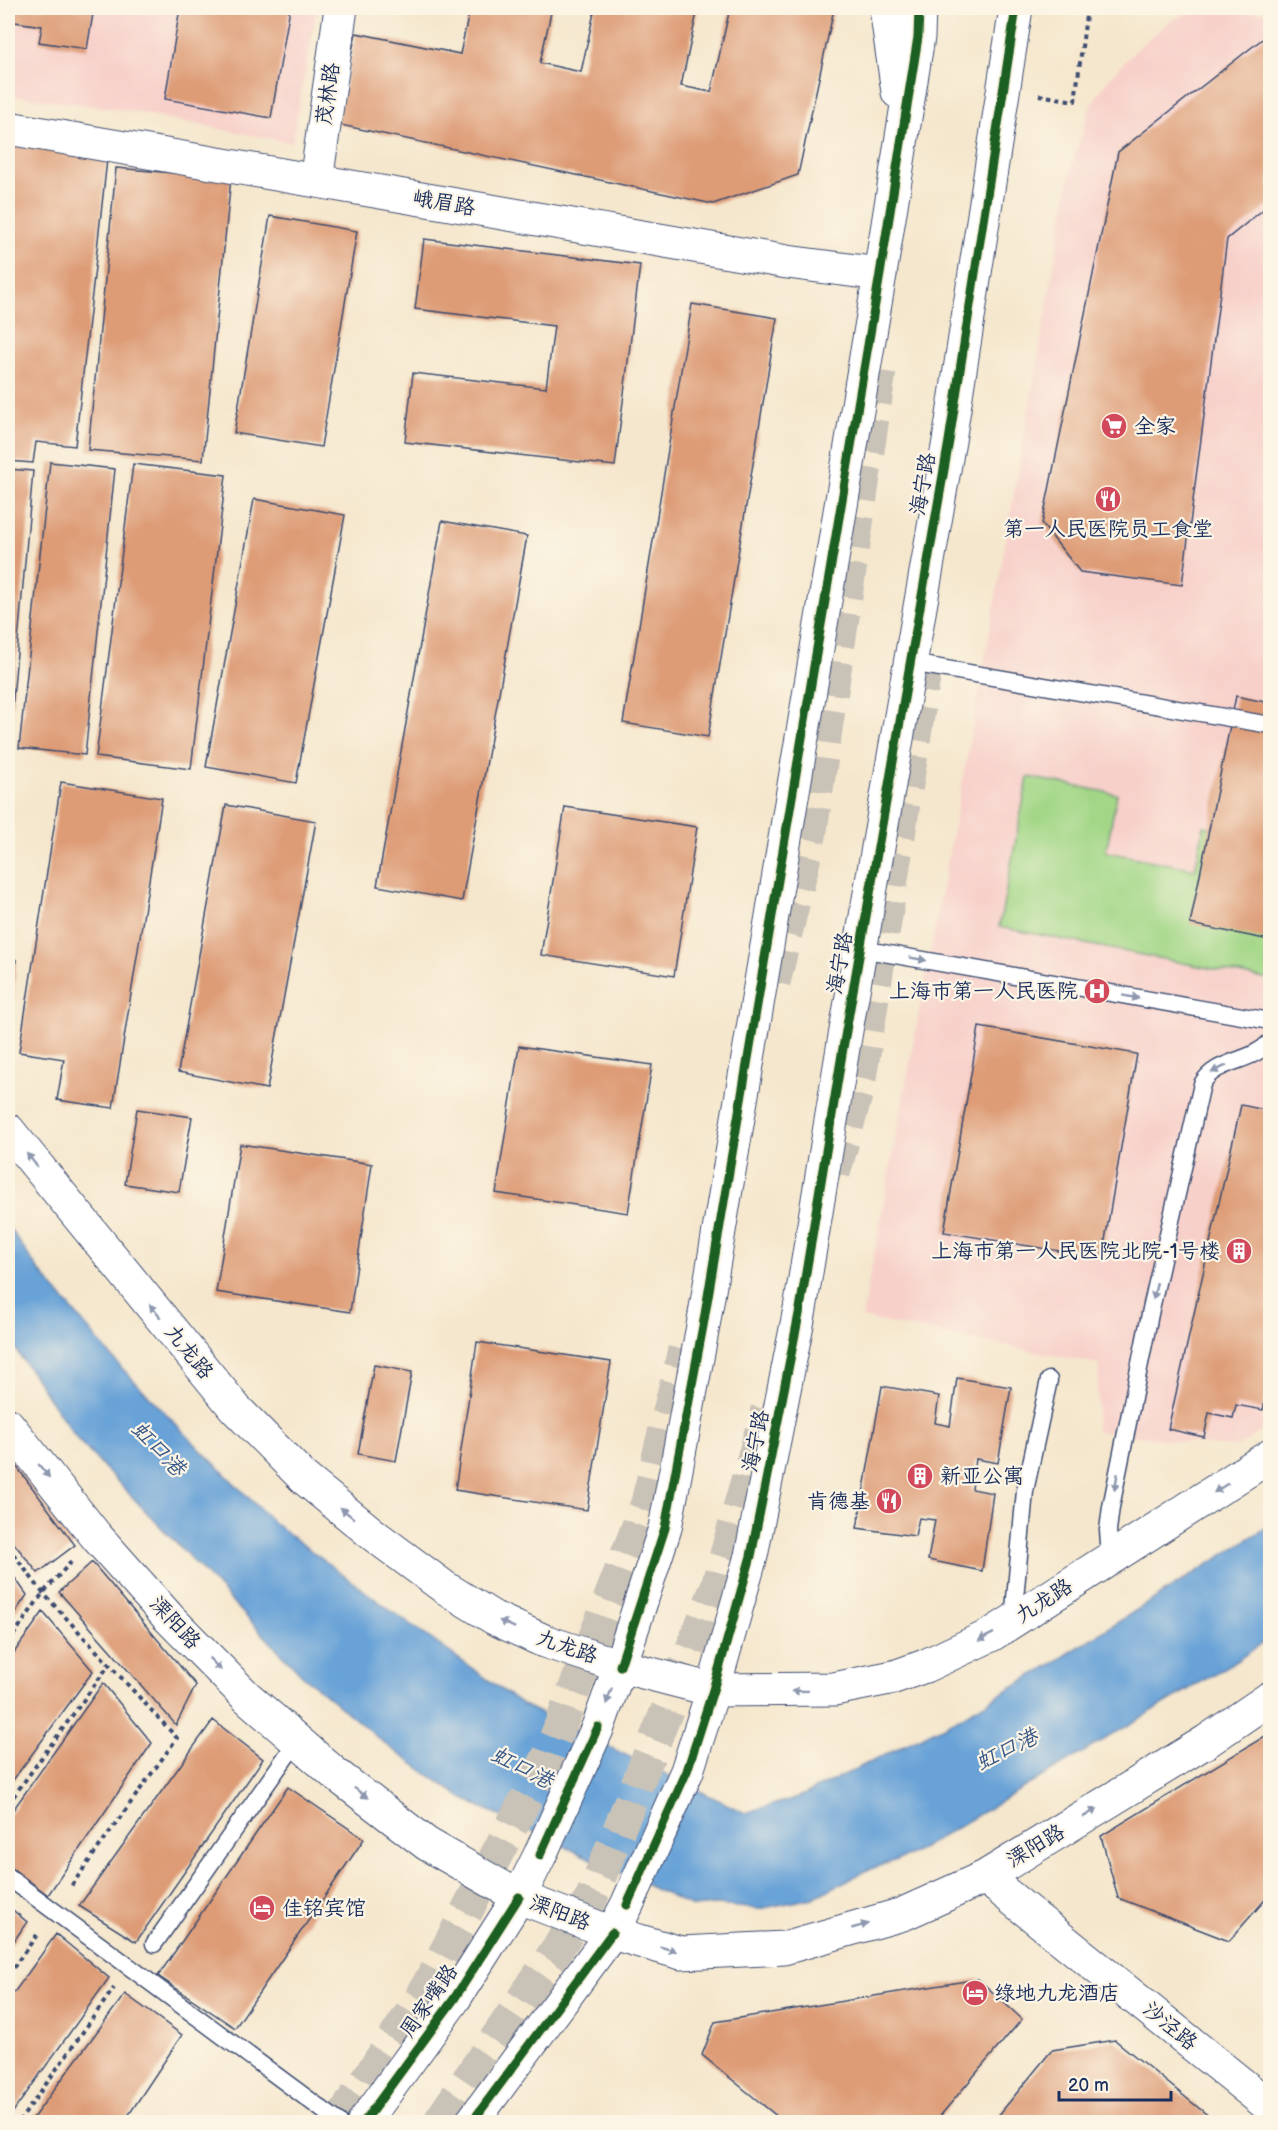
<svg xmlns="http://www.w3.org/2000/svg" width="1278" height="2130" font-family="'Balsamiq Sans','LXGW WenKai TC',sans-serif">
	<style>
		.built { fill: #f7d0ca }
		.green { fill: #a3d787; stroke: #5f8372; stroke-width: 1.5 }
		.water { fill: #68a2d7; stroke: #42689a; stroke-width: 1.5 }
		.building { fill: #dd9b76 }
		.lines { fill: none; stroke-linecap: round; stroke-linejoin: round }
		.highway-tunnel { stroke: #c9c2b7; stroke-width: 33; stroke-dasharray: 33 16; stroke-linecap: butt }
		.lane-casing { stroke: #3c4b6f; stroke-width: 19 }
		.street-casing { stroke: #3c4b6f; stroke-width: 35 }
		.secondary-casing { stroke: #3c4b6f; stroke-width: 35 }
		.primary-casing { stroke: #3c4b6f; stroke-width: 35 }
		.path { stroke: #3c4b6f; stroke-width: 4; stroke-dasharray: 4.5 4.5; stroke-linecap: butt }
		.lane { stroke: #fff; stroke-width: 16 }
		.street { stroke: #fff; stroke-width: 33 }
		.secondary { stroke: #fff; stroke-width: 33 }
		.primary { stroke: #fff; stroke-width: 33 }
		.cycleway-casing { stroke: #fcf5e5; stroke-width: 13 }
		.cycleway { stroke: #1b5e20; stroke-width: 9 }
		.oneway { fill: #8d97ae }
		.labels { text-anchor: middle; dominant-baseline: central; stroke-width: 4.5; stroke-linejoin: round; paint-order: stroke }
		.street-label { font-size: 21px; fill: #1b2f5e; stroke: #fcf5e5 }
		.poi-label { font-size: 21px; fill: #1b2f5e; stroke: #fcf5e5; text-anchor: start }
		.water-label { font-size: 22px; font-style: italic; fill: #365788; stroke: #fcf5e5 }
	</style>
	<rect width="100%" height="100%" fill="#fcf5e5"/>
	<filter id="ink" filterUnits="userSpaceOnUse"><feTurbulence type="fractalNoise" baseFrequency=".0167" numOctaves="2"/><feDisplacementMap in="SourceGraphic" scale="12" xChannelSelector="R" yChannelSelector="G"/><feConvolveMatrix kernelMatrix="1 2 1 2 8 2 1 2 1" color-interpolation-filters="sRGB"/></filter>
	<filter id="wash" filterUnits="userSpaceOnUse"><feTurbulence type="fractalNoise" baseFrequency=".008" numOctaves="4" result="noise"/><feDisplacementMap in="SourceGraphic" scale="24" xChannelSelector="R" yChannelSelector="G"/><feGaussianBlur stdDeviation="1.35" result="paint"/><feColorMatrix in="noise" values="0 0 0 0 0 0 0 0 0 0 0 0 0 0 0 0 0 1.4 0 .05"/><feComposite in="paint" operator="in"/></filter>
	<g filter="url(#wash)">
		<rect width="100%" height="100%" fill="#f5e7cd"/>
		<path class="built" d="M8,8H317L292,143L124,110L8,95Z
			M1224,8L1270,14V1425L1238,1447L1217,1446L1096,1431L1099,1364L862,1318L984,664L1071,169L1090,107L1111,76L1141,45L1172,20L1195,10Z"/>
		<path class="green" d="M1028,777L1117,794L1106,852L1195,869L1204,826L1270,839V980L999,927Z"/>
		<path class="water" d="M8,1226L37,1268L117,1363L199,1448L274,1523L386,1607L525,1706L745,1813L799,1797L954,1721L1052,1664L1270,1525V1638L1236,1661L909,1856L867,1870L813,1898L759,1909L716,1905L693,1907L462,1798L388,1746L302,1675L77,1439L8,1338Z"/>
		<g id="blocks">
			<path class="building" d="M8,8H94L87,49L39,42L42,26L8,21Z
				M180,8H290L271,118L165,99Z
				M470,8H552L540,63L581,72L595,8H698L681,86L711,92L730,8L834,9L798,175L713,204L336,124L356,33L460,54Z
				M1270,33V204L1227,239L1182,585L1080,572L1042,524L1118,152Z
				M8,140L108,151L75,446L36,442L33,463L8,461Z
				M116,168L231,178L203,460L88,450Z
				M270,216L357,231L321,447L234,433Z
				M424,239L640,265L615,466L405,442L413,373L546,388L554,326L415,309Z
				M692,304L777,318L708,737L623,723Z
				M50,462L115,469L85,755L19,748Z
				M133,464L226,475L191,769L96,757Z
				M8,469L33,471L9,744H8Z
				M254,499L345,515L296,783L206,767Z
				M442,521L527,536L462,901L377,886Z
				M1236,696L1270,703V940L1190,924Z
				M61,782L162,798L113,1108L57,1100L64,1059L19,1052Z
				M226,805L316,821L267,1089L178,1072Z
				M565,807L697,827L674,976L541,955Z
				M8,951L16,960L12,1014L8,1019Z
				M979,1027L1137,1054L1102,1258L944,1232Z
				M519,1046L652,1065L628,1213L496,1193Z
				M1241,1105L1270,1111V1392L1267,1391L1263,1410L1236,1405L1233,1418L1209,1413L1204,1437L1168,1429Z
				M137,1109L192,1117L179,1192L125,1184Z
				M240,1144L372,1164L350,1312L216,1292Z
				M477,1342L611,1362L587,1510L455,1490Z
				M374,1365L412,1372L396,1461L358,1454Z
				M957,1378L1011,1387L998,1463L976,1459L972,1489L993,1493L982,1571L928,1560L935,1520L919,1518L915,1536L857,1528L882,1386L939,1396L935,1423L950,1426Z
				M8,1455L75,1545L38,1573L8,1536Z
				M92,1562L196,1685L176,1725L59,1592Z
				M8,1568L27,1595L8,1623Z
				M43,1612L93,1671L8,1787V1661Z
				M103,1683L152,1743L48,1895L8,1865V1817Z
				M213,1720L263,1759L136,1942L79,1906Z
				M1270,1733V1894L1229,1941L1118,1898L1101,1836Z
				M288,1787L364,1839L235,2028L158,1976Z
				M8,1906L27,1922L8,1950Z
				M56,1934L109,1978L8,2119V2001Z
				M978,1979L1022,2019L935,2122H784L702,2055L715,2022Z
				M125,1994L182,2035L124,2122H30Z
				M1115,2040L1216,2122H993L1052,2050Z"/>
		</g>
	</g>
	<g filter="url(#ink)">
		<use href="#blocks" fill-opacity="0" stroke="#3c4b6f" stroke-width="1.5"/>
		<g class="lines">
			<path class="highway-tunnel" d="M774,982L810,836L880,371
				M834,1173L859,1085L925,672
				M339,2122L422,1996L548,1757L647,1503L684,1350
				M439,2122L591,1899L717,1586L767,1410"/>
			<defs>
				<path id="lane" d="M911,663L1270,725
					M861,949L1270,1021
					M1110,1558L1108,1530L1111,1507L1151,1309L1202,1084C1216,1059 1249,1064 1270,1042
					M1013,1620L1025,1491L1049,1380
					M8,1877L339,2122
					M154,1944L297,1741"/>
				<path id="street" d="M8,128L787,262L880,274
					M316,181L341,8
					M8,1130L235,1408L304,1478L375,1536L444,1587L494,1618L544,1641L620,1666L713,1690L834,1689L894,1677L925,1666L991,1635L1270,1456
					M985,1877L1270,2107
					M612,1933L681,1953L784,1948L903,1914L985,1877L1207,1741L1270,1698"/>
				<path id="secondary" d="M8,1425L96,1536L169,1618L247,1697L334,1773L427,1844L519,1897L612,1933"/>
				<path id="primary" d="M886,8L898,92
					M364,2122L454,1999L519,1897L540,1855L598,1727L620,1666L665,1528L703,1326L880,274L918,37L919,8
					M472,2122L612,1933L627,1905L687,1771L713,1690L751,1556L800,1309L843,1048L949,441L1016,8"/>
			</defs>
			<use href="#lane" class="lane-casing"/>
			<use href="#street" class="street-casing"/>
			<use href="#secondary" class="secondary-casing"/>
			<use href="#primary" class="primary-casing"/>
			<path class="path" d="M1039,95L1075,101L1087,8
				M8,1547L43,1593L177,1738L69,1889
				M8,1643L43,1593L71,1562
				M8,1804L109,1665
				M8,1975L39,1932
				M19,2122L114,1988"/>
			<use href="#lane" class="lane"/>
			<use href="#street" class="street"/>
			<use href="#secondary" class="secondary"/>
			<use href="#primary" class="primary"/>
			<defs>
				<path id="cycleway" d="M620,1666L665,1528L703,1326L880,274L918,37L919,8
					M540,1855L598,1727
					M627,1905L687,1771L713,1690L751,1556L800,1309L843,1048L949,441L1016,8
					M364,2122L454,1999L519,1897
					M472,2122L612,1933"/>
			</defs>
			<use href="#cycleway" class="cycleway-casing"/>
			<use href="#cycleway" class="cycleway"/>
		</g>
		<defs><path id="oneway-solid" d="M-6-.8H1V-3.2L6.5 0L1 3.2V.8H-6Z" transform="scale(1.5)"/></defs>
		<g class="oneway">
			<use href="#oneway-solid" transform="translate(918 959) rotate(10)"/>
			<use href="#oneway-solid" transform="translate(1131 997) rotate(10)"/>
			<use href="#oneway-solid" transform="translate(1219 1069) rotate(154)"/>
			<use href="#oneway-solid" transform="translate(32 1160) rotate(-129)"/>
			<use href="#oneway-solid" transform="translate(1155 1291) rotate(103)"/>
			<use href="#oneway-solid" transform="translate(155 1311) rotate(-129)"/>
			<use href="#oneway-solid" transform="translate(44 1471) rotate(51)"/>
			<use href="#oneway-solid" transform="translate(1116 1482) rotate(101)"/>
			<use href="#oneway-solid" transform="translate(1221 1488) rotate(147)"/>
			<use href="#oneway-solid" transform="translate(347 1513) rotate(-141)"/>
			<use href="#oneway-solid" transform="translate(507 1624) rotate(-155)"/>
			<use href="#oneway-solid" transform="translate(986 1637) rotate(153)"/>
			<use href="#oneway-solid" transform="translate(215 1664) rotate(45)"/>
			<use href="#oneway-solid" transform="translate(800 1691) rotate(179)"/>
			<use href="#oneway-solid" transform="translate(609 1696) rotate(110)"/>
			<use href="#oneway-solid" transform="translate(361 1793) rotate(37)"/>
			<use href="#oneway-solid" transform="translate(1090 1813) rotate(-31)"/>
			<use href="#oneway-solid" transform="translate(860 1926) rotate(-16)"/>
			<use href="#oneway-solid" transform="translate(668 1949) rotate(16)"/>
		</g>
	</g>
	<defs>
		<symbol id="supermarket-disc" viewBox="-11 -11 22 22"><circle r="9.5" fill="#d1495b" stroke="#fcf5e5"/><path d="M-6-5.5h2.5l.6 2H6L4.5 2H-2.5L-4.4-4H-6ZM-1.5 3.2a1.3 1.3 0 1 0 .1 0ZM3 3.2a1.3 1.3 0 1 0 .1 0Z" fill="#fff"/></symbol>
		<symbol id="restaurant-disc" viewBox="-11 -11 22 22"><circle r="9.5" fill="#d1495b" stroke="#fcf5e5"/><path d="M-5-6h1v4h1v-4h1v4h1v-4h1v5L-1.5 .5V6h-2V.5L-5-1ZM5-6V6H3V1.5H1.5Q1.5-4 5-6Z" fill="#fff"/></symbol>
		<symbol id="hospital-disc" viewBox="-11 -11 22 22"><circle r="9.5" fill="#d1495b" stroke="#fcf5e5"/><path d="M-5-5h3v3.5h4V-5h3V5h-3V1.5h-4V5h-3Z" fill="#fff"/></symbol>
		<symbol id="building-disc" viewBox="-11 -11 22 22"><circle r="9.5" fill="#d1495b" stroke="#fcf5e5"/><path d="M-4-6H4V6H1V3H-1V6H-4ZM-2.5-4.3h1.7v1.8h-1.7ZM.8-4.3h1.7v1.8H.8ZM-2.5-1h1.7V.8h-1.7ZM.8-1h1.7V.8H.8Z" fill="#fff"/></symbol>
		<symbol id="hotel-disc" viewBox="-11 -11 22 22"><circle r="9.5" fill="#d1495b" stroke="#fcf5e5"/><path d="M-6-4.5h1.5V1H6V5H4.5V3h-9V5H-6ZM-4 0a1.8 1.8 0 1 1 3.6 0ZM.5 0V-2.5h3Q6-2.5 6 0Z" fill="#fff"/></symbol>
	</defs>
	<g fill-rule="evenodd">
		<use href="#supermarket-disc" x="1099" y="411" width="30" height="30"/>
		<use href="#restaurant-disc" x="1093" y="484" width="30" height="30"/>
		<use href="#hospital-disc" x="1082" y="976" width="30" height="30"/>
		<use href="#building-disc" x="1224" y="1236" width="30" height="30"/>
		<use href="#building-disc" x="905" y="1461" width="30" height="30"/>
		<use href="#restaurant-disc" x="874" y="1486" width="30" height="30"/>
		<use href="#hotel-disc" x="247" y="1893" width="30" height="30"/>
		<use href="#hotel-disc" x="960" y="1978" width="30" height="30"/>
	</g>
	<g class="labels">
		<g class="street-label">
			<text transform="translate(328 94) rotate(-82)">茂林路</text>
			<text transform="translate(444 203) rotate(10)">峨眉路</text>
			<text transform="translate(923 484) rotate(-80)">海宁路</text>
			<text transform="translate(840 963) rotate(-80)">海宁路</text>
			<text transform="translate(189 1352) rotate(51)">九龙路</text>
			<text transform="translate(756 1441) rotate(-79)">海宁路</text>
			<text transform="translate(1044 1601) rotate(-33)">九龙路</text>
			<text transform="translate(175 1623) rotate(47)">溧阳路</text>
			<text transform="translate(567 1647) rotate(19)">九龙路</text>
			<text transform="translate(1036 1846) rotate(-31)">溧阳路</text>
			<text transform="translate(560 1913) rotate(21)">溧阳路</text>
			<text transform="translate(429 2001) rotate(-55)">周家嘴路</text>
			<text transform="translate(1170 2026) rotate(39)">沙泾路</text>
		</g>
		<g class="poi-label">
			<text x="1134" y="426">全家</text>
			<text x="1108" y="529" text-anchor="middle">第一人民医院员工食堂</text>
			<text x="1078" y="991" text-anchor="end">上海市第一人民医院</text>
			<text x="1220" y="1251" text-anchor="end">上海市第一人民医院北院-1号楼</text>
			<text x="940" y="1476">新亚公寓</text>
			<text x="870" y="1501" text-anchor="end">肯德基</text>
			<text x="282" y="1908">佳铭宾馆</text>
			<text x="994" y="1993">绿地九龙酒店</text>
		</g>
		<g class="water-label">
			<text transform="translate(158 1449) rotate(46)">虹口港</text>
			<text transform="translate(1007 1750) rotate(-26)">虹口港</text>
			<text transform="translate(522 1768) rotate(27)">虹口港</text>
		</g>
	</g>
	<rect width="1278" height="2130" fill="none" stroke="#fcf5e5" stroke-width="30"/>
	<path d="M1059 2091v9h112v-9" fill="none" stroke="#1b2f5e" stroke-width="3"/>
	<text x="1068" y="2091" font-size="18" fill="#1b2f5e" stroke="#fcf5e5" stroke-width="4.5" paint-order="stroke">20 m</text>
</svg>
